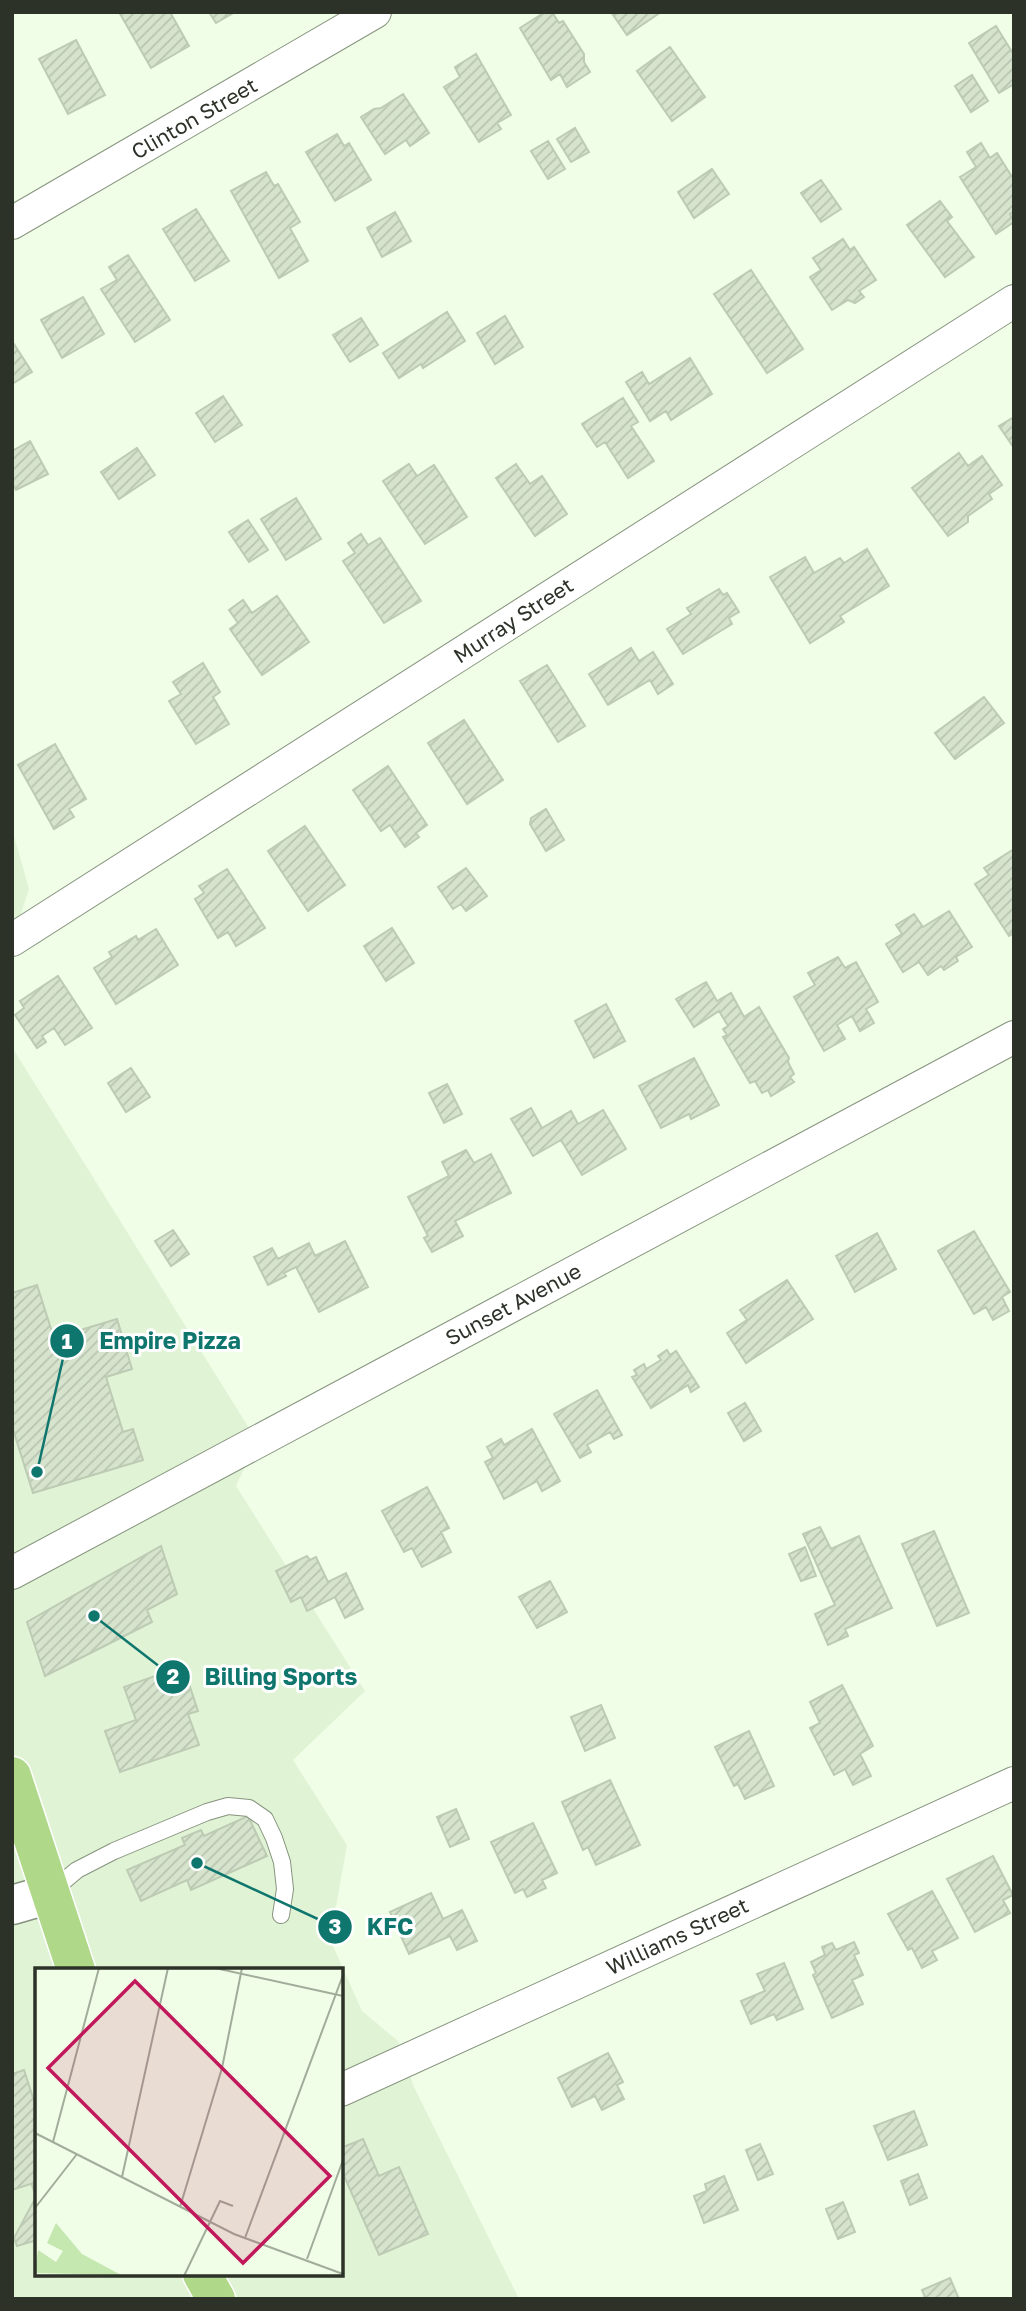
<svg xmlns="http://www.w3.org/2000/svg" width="1026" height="2311" font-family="'Golos Text',sans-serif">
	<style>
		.built { fill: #e0f3d5; fill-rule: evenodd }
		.building { fill: url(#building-hatch); stroke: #bdcbb4; stroke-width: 2 }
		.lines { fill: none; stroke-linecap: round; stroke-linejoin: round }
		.service-casing { stroke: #86937e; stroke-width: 18 }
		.minor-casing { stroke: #86937e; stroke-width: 34 }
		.tertiary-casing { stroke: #86937e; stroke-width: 41 }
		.primary-casing { stroke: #fff; stroke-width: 41 }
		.service { stroke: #fff; stroke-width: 16 }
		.minor { stroke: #fff; stroke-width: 32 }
		.tertiary { stroke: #fff; stroke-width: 38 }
		.primary { stroke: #afd989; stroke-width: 38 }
		.labels { text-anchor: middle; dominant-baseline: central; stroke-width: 6; stroke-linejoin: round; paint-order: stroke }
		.street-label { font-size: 21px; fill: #2d3229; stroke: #fff }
		.inset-road { fill: none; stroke: #a2ac9b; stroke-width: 2 }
		.view { fill: #c2185b; fill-opacity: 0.15; stroke: #c2185b; stroke-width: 3.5 }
		.inset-edge { fill: none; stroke: #2d3229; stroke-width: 3.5 }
		.leader { fill: none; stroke: #0f766e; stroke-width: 2.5 }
		.callout-dot { fill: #0f766e; stroke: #fff; stroke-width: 2.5 }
		.mark-label { font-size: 21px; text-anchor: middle; font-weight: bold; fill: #fff }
		.callout-label { font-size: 23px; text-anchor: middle; font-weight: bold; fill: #0f766e; stroke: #fff; stroke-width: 6; stroke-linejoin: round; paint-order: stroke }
	</style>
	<defs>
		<pattern id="building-hatch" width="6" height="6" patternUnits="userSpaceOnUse" patternTransform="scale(1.75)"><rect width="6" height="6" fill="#d6e4cd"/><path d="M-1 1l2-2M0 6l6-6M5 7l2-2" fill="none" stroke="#b8c4b0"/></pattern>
	</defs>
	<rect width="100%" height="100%" fill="#f0fee7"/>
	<path class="built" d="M12,829L29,889L12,941Z
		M12,1047L257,1441L236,1486L365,1691L293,1760L347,1845L330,1939L362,2011L398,2041L414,2087L519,2299H12ZM37,1970H341V2274H37Z"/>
	<path class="building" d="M119,12H170L189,46L151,68Z
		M209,12H235L216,23Z
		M545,12H552L559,23L563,21L584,54V62L590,72L567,87L560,74L551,80L520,28Z
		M611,12H661L627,35Z
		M996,26L1014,55V84L999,93L969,43Z
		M76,40L105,95L68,114L39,59Z
		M670,47L705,97L672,121L637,71Z
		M476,54L511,115L497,123L501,129L479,142L444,87L460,77L455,67Z
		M972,75L988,101L971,112L955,86Z
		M403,94L429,133L410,146L406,140L385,154L361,117L374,109L381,108Z
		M575,128L589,152L571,162L557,139Z
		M337,134L344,146L349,143L371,180L335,201L306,152Z
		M548,141L565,169L548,179L531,151Z
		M981,143L990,158L997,153L1014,180V212L1010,214L1014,222L996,234L960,177L976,167L967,152Z
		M712,169L729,194L694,218L678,192Z
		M266,172L274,186L278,184L300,222L290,228L308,261L279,278L231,191Z
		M821,180L841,209L821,222L801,193Z
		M940,201L952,217L947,221L974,257L945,277L907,225Z
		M196,209L229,261L195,281L163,229Z
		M395,212L411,241L382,257L367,228Z
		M843,239L850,250L854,247L876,280L859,291L864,297L855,303L848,300L832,310L810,277L821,270L813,258Z
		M128,255L170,320L135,342L101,289L117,280L109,267Z
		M751,270L803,349L767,373L714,294Z
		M83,297L104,334L62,358L41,320Z
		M447,312L465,341L423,368L421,364L399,378L383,353Z
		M505,316L523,347L495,364L477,333Z
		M361,318L378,345L350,362L333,335Z
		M12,341L32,372L12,384Z
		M690,358L712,394L671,420L666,411L650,421L626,382L642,372L649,384Z
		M223,396L242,425L215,442L196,413Z
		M623,398L638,422L631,426L654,461L628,478L605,442L597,447L582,424Z
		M1014,417V448L999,426Z
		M30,441L48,474L16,490L12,483V451Z
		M137,448L155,475L119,499L101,472Z
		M959,453L968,466L982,456L1002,485L989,494L992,499L968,516V522L948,536L912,488Z
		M409,464L417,476L434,465L467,517L425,544L383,481Z
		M516,464L530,484L542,476L567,514L535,536L496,478Z
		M296,498L321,539L286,560L261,519Z
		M248,520L268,550L249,562L229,532Z
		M361,534L368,545L380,538L421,601L384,623L343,561L355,553L348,543Z
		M867,549L889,586L840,616L844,622L810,643L770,577L805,557L814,573L840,558L844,563Z
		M719,589L723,595L727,593L739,612L729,618L732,624L683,654L667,629L691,614L687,608Z
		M277,596L309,642L262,675L230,629L238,623L229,610L243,600L252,613Z
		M631,648L639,661L653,652L673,684L658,694L650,680L608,705L589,674Z
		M203,663L220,692L213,697L229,724L196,744L169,701L181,694L173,682Z
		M547,665L585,726L558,742L520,681Z
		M984,697L1004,723L955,759L935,733Z
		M464,720L503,780L467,804L428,743Z
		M55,744L86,799L69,809L74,817L54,829L18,765Z
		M388,766L427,825L416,833L419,837L405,847L390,825L381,831L353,790Z
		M546,809L564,840L546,851L530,824L531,818Z
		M305,826L345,885L308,911L268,851Z
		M1014,849V933L1009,936L975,884L989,875L984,868Z
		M466,868L487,896L466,911L461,904L453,909L438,887Z
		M227,869L265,928L236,946L228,932L218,938L195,899L204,893L199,886Z
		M949,911L972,947L956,957L958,961L944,970L941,966L928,975L919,962L903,972L886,944L902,934L896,925L914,914L923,927Z
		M392,928L414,963L386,981L364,946Z
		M156,929L178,965L116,1004L94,968L112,957L109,952L136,936L138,940Z
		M838,957L845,968L856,962L878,1002L866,1009L874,1023L860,1031L852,1016L837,1025L845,1039L824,1051L794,997L815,985L808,973Z
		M58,976L92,1028L65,1045L54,1028L42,1036L46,1042L37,1048L15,1015L24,1008L20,1001Z
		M706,982L717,1001L731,993L744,1017L759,1007L789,1058L788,1062L794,1074L790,1077L794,1082L771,1096L768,1090L762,1093L755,1081L750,1083L723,1037L727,1035L723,1029L728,1026L719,1011L694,1027L676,999Z
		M606,1004L625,1041L594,1058L575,1021Z
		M694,1058L719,1105L691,1119L689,1114L661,1128L639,1086Z
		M131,1068L150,1097L126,1112L108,1083Z
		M447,1084L462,1114L444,1123L429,1093Z
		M531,1108L542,1128L571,1111L578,1124L603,1110L626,1149L582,1175L561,1140L533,1156L511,1119Z
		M466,1150L474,1163L491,1154L511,1193L455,1221L463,1236L432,1252L424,1238L428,1236L408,1197L449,1176L442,1162Z
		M173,1230L189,1254L171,1266L155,1241Z
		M974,1231L1010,1292L1002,1297L1009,1311L993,1320L986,1307L974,1314L938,1251Z
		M877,1233L896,1269L855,1292L836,1256Z
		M345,1241L368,1287L319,1312L296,1267L284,1273L286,1276L268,1285L254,1257L272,1248L278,1259L309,1243L315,1256Z
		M787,1280L813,1319L746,1363L727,1333L747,1320L740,1310Z
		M37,1285L54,1338L117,1319L132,1369L106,1377L123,1432L133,1429L143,1460L33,1493L12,1426V1293Z
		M667,1350L670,1355L676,1351L699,1387L691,1392L688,1385L651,1408L632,1377L637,1375L634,1370L644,1364L646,1369L661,1360L658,1356Z
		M597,1390L622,1435L614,1439L610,1432L587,1445L591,1452L580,1458L554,1414Z
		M745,1403L761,1431L744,1441L728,1413Z
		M532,1429L560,1481L542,1491L537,1481L504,1499L485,1462L493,1458L487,1447L501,1439L504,1445Z
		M427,1487L449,1528L441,1532L451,1552L422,1567L412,1548L404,1552L382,1511Z
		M820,1527L831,1549L859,1536L892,1608L845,1629L848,1636L828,1645L815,1614L835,1605L803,1534Z
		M934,1531L969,1613L937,1626L902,1544Z
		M161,1546L177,1594L147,1610L152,1622L45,1676L27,1622Z
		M805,1547L816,1576L801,1581L789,1554Z
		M307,1556L310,1560L316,1557L328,1582L346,1573L363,1609L345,1618L335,1597L307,1611L301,1597L291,1602L276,1571Z
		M550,1581L567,1612L537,1628L519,1597Z
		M183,1666L198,1711L188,1714L199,1745L120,1772L105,1731L136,1720L124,1687Z
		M842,1685L873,1746L860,1754L871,1776L853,1785L845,1769L834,1775L810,1728L820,1723L810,1702Z
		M601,1705L615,1738L585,1751L571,1717Z
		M749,1731L774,1786L745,1799L738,1784L734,1786L715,1747Z
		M610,1780L640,1845L596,1865L588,1847L583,1850L562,1802Z
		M456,1809L469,1839L450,1847L437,1817Z
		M248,1816L267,1856L191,1890L187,1880L141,1901L127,1870L185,1845L182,1838L201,1830L204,1836Z
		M533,1823L557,1873L542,1880L546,1888L527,1897L523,1889L515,1893L491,1842Z
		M993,1856L1013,1895L1003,1900L1010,1913L975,1932L947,1879Z
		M932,1891L958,1938L932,1951L937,1960L922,1968L912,1948L908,1950L888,1914Z
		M431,1893L443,1919L462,1910L477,1941L457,1950L450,1936L409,1954L390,1912Z
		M854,1942L859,1953L854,1955L863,1975L852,1980L863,2004L832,2018L813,1975L816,1973L811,1962L825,1955L822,1947L832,1943L836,1950Z
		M784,1963L803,2009L777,2020L774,2014L751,2024L741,2001L765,1991L757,1974Z
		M608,2053L623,2082L617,2085L624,2099L602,2110L595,2096L572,2107L558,2078Z
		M24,2070L37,2110V2182L12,2190V2074Z
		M914,2111L927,2145L888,2160L874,2126Z
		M363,2139L379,2176L399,2167L428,2234L379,2255L341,2169V2148Z
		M760,2144L773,2174L758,2180L746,2150Z
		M918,2174L927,2198L910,2205L901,2181Z
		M724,2176L738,2210L704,2223L694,2196L707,2191L705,2184Z
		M37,2183V2240L17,2246L14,2238L36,2197L32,2185Z
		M843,2202L855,2232L838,2239L826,2209Z
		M950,2278L959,2299H921L925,2297L922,2290Z"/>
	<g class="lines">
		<defs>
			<path id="service" d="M52,1891L77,1870L114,1851L207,1812L228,1806L249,1808L265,1819L274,1838L282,1862L285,1889L281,1915"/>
			<path id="minor" d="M12,223L375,12
				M12,940L1014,301
				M12,1573L1014,1037
				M341,2090L1014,1783"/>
			<path id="tertiary" d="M12,1905L50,1894"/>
			<path id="primary" d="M12,1776L76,1970
				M202,2274L216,2299"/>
		</defs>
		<use href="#service" class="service-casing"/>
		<use href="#minor" class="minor-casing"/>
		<use href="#tertiary" class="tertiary-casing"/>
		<use href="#primary" class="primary-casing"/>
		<use href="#service" class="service"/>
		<use href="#minor" class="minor"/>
		<use href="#tertiary" class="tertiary"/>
		<use href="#primary" class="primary"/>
	</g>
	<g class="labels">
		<g class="street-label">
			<text transform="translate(194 118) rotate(-30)">Clinton Street</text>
			<text transform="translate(513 620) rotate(-33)">Murray Street</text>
			<text transform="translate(513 1304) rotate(-28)">Sunset Avenue</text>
			<text transform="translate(677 1936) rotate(-25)">Williams Street</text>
		</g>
	</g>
	<g transform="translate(35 1968)">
		<rect width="308" height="308" fill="#f0fee7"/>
		<path d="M21,255L47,286L86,307L0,305L3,282L21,294L28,283L12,275Z" fill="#c5e7b0"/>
		<path class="inset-road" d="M180,0L308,28M0,165L199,266L308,306M18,174L64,0M87,209L133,0M145,239L187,100L207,0M0,240L42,186M210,270L308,7M272,291L308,192M149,308L185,233L198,238"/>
		<path class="view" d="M100,13L295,208L208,295L13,100Z"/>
		<rect width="308" height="308" class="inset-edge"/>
	</g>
	<path class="leader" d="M37 1472L67 1341M94 1616L173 1677M197 1863L335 1927"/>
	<g class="callout-dot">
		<circle cx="37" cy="1472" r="7"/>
		<circle cx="94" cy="1616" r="7"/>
		<circle cx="197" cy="1863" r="7"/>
		<circle cx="67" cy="1341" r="18"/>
		<circle cx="173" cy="1677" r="18"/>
		<circle cx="335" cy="1927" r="18"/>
	</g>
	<g class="mark-label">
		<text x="67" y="1349">1</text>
		<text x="173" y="1684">2</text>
		<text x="335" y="1934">3</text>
	</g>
	<g class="callout-label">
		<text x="170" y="1349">Empire Pizza</text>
		<text x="281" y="1685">Billing Sports</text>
		<text x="390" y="1935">KFC</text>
	</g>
	<rect width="1026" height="2311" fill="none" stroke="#2d3229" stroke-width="28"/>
</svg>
